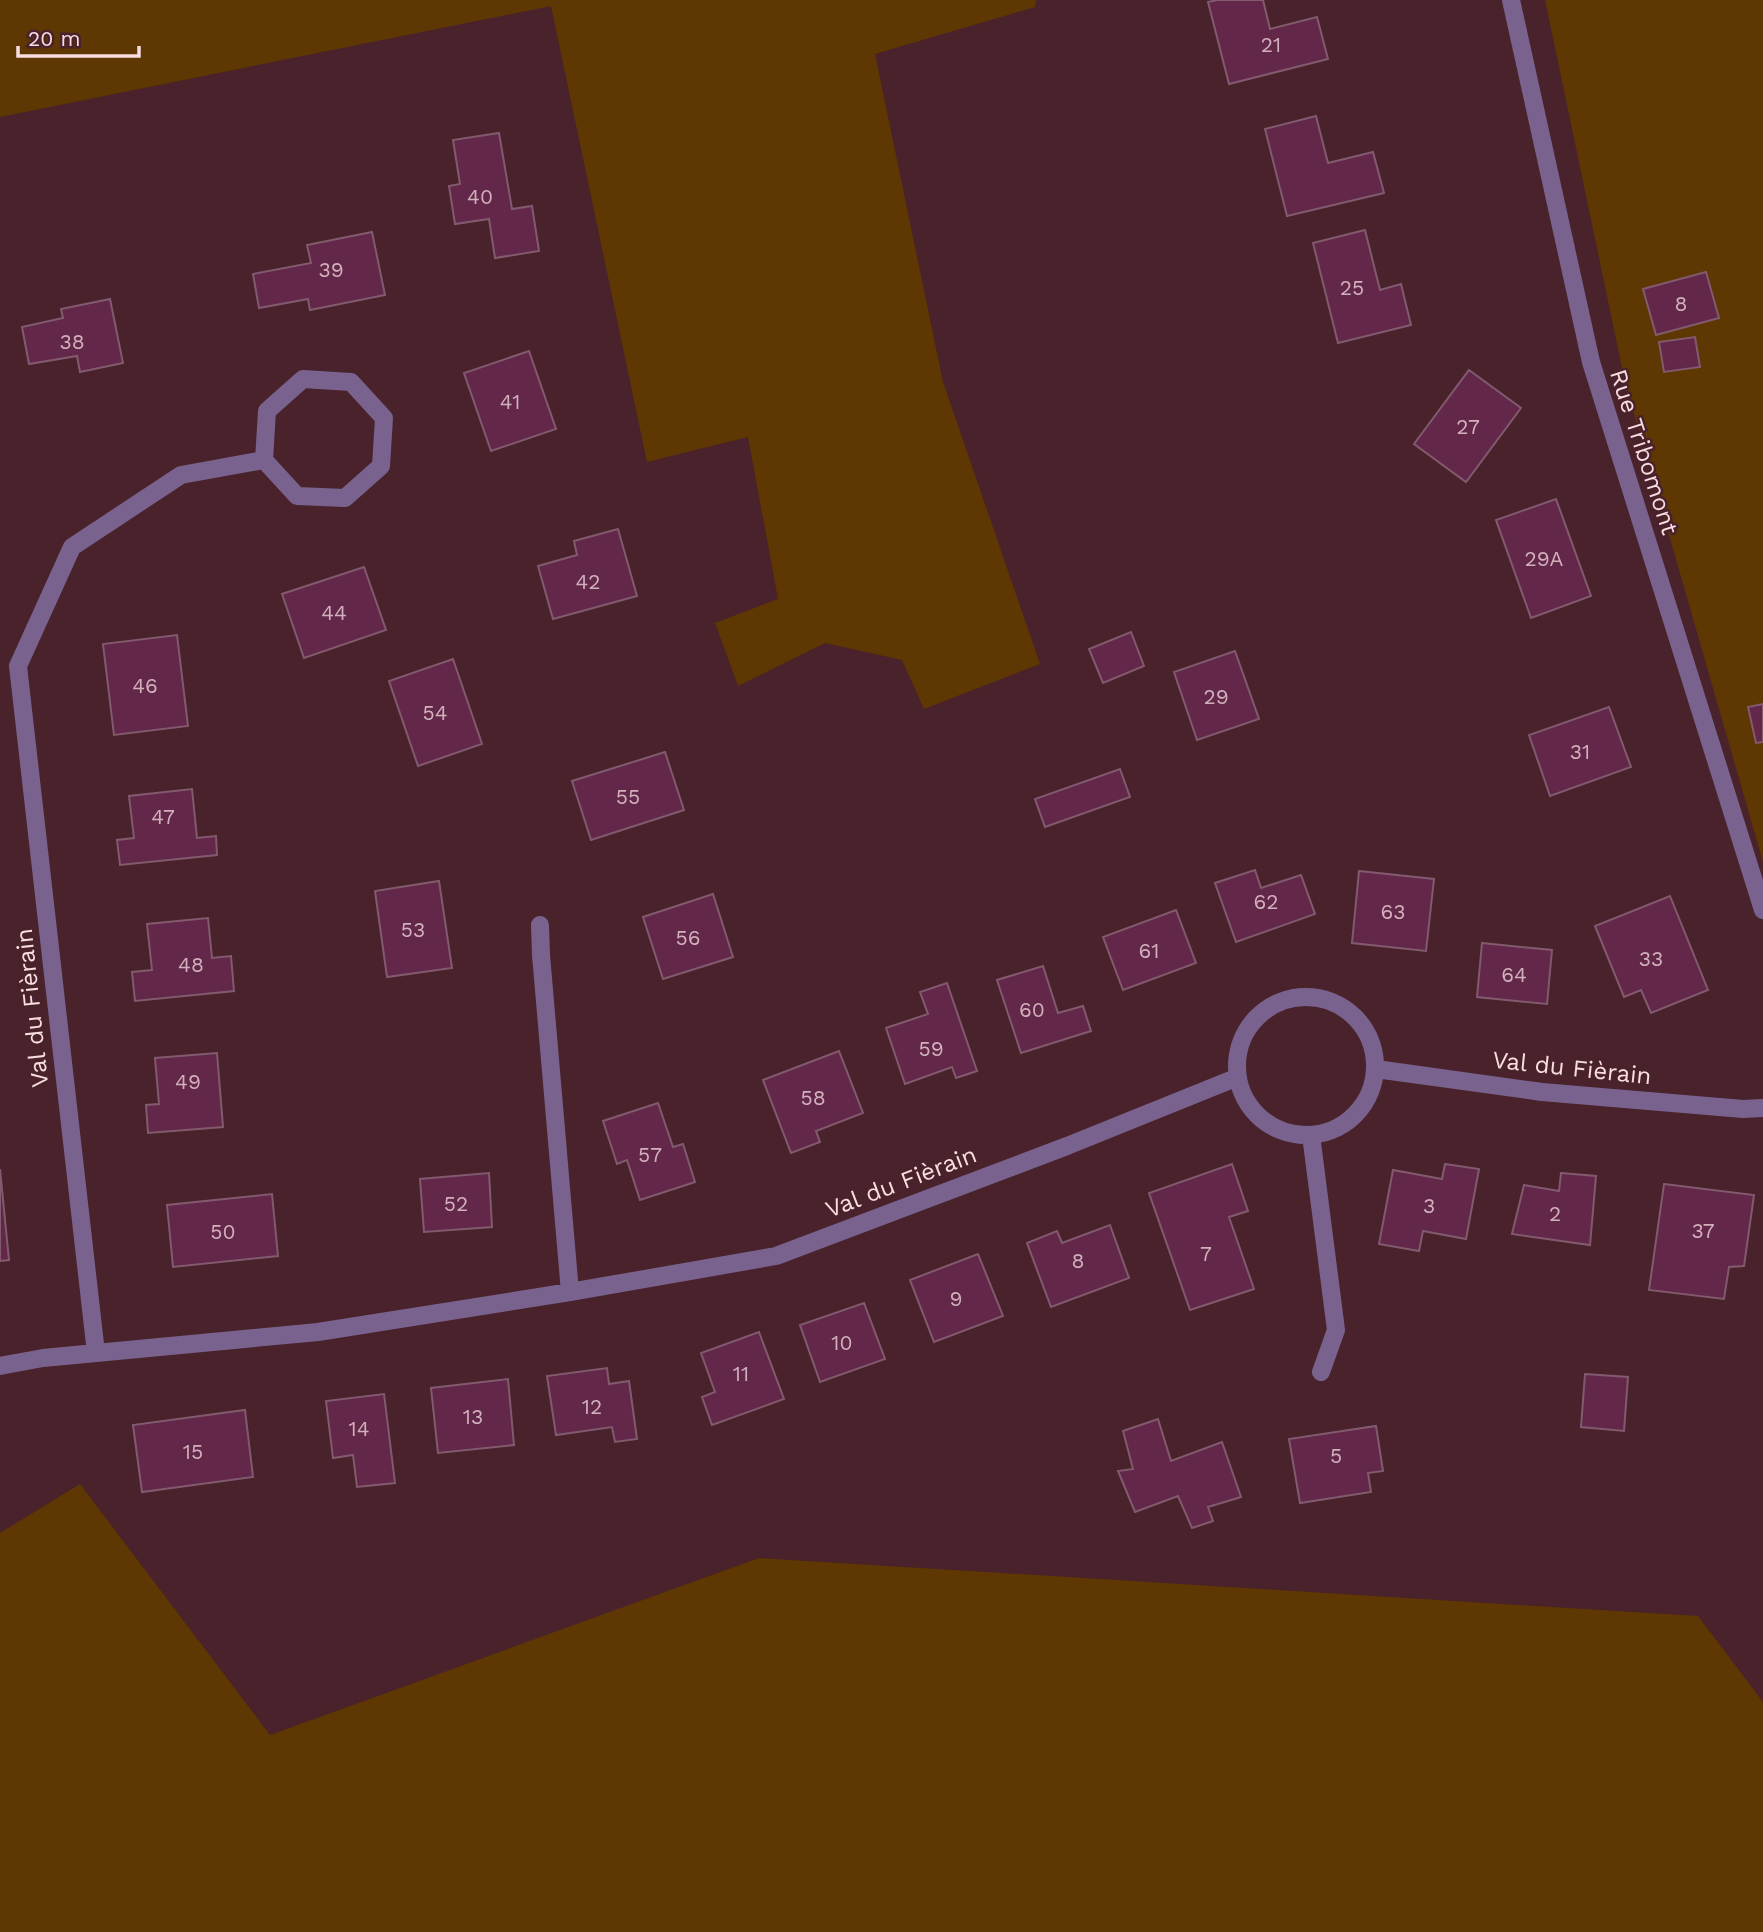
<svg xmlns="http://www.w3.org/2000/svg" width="1763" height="1932" font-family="'Work Sans',sans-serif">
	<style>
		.green { fill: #5e3702 }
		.building { fill: #622749; stroke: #825a6e; stroke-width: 2 }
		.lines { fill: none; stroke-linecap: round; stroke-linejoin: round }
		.minor { stroke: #79638e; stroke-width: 18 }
		.labels { text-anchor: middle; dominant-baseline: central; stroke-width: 5; stroke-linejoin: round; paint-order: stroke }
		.number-label { font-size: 21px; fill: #d2b0bb }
		.street-label { font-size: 24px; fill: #f8dde1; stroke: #49222b }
	</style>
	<rect width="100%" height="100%" fill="#49222b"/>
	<path class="green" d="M0,0H1036L1035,7L875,54L943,382L1040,664L924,709L902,660L825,643L738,686L715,623L778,599L748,437L647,462L551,6L0,117Z
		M1545,0H1763V862L1625,382Z
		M80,1484L270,1735L759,1558L1698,1616L1763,1702V1932H0V1533Z"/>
	<path class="building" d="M1217,0H1263L1270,29L1317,17L1328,59L1229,84L1208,2Z
		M1316,116L1328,163L1373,152L1384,193L1287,216L1265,129Z
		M499,133L512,209L532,206L539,251L495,258L489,219L455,224L449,186L460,184L453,140Z
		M1365,230L1380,290L1401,284L1411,325L1338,343L1313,243Z
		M372,232L385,295L310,310L308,299L259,308L253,274L311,263L307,245Z
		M1706,272L1719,318L1656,335L1643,289Z
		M110,299L123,363L80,372L77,356L29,364L22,327L63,318L61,309Z
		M1695,337L1700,367L1664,372L1659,342Z
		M529,351L556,429L491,451L464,373Z
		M1469,370L1521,408L1466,482L1414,444Z
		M1556,499L1591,596L1531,618L1496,520Z
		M618,529L637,596L553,619L538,566L577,555L574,541Z
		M364,567L386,630L304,658L282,594Z
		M1131,632L1144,666L1103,683L1089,649Z
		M177,635L188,726L114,735L103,644Z
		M1235,651L1259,719L1197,740L1174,672Z
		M453,659L482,744L418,766L389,681Z
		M1763,704V742L1756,743L1748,707Z
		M1609,707L1631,767L1550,796L1529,735Z
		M665,752L684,810L591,840L572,781Z
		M1120,769L1130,797L1045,827L1035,799Z
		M192,789L197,838L216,836L217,855L120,865L117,840L134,838L129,796Z
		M1255,870L1261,888L1301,875L1315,914L1236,942L1215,883Z
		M1359,871L1434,879L1426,951L1352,943Z
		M439,881L452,968L387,977L375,891Z
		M713,894L733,957L663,979L643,917Z
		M1670,896L1708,990L1651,1013L1641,990L1624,997L1595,926Z
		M1176,910L1196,963L1123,990L1103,937Z
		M208,918L212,958L231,956L234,991L135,1001L132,972L152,970L147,924Z
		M1482,943L1552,950L1547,1004L1477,997Z
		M1043,966L1058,1013L1083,1006L1091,1031L1021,1053L997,980Z
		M947,983L977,1071L956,1078L952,1067L905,1084L886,1028L928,1014L920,992Z
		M839,1051L863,1113L816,1131L820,1142L791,1153L763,1080Z
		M217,1053L223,1127L148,1133L146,1105L159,1104L155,1058Z
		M658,1103L673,1147L683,1144L695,1182L640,1200L627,1160L617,1164L603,1121Z
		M1232,1164L1248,1211L1229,1217L1254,1289L1190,1310L1149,1193Z
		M1445,1164L1479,1169L1466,1239L1423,1231L1419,1251L1379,1244L1393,1170L1442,1179Z
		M0,1169L9,1260L0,1261Z
		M489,1173L492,1227L424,1232L420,1179Z
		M1561,1173L1596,1176L1590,1245L1512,1234L1524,1185L1559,1191Z
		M1664,1184L1754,1195L1744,1266L1729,1267L1724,1299L1649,1290Z
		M272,1194L278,1256L173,1267L167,1205Z
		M1110,1225L1129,1278L1051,1307L1027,1243L1057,1231L1062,1243Z
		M978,1254L1003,1316L934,1342L910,1280Z
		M864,1303L885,1359L820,1382L800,1325Z
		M759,1332L784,1399L712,1425L702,1397L715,1392L701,1353Z
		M607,1368L609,1384L629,1381L637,1439L615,1442L612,1427L556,1435L547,1376Z
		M1585,1374L1628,1377L1624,1431L1581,1427Z
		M508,1379L514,1445L438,1453L431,1388Z
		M384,1394L395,1483L357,1487L353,1455L333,1458L326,1401Z
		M245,1410L253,1477L142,1492L133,1425Z
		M1158,1419L1171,1461L1222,1442L1241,1497L1208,1507L1213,1521L1192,1528L1178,1496L1135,1512L1118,1471L1133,1469L1123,1431Z
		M1376,1426L1383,1471L1368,1473L1371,1492L1300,1503L1289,1439Z"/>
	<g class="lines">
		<path class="minor" d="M1511,0L1591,362L1763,910
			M303,379L351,382L384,418L381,466L345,498L297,496L264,460L267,411Z
			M540,925L541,955L570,1292
			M1237 1066a69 69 0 1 1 138 0a69 69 0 1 1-138 0Z
			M1376,1069L1542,1092L1743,1109L1763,1108
			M1311,1135L1336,1330L1321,1372
			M96,1353L18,666L72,547L181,475L264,460
			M0,1366L43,1358L318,1332L570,1292L776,1256L1067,1146L1238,1077"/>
	</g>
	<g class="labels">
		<g class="number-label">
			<text x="1271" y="44">21</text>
			<text x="480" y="196">40</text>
			<text x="331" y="269">39</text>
			<text x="1352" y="287">25</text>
			<text x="1681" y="303">8</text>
			<text x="72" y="341">38</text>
			<text x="510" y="401">41</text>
			<text x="1468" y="426">27</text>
			<text x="1544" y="558">29A</text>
			<text x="588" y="581">42</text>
			<text x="334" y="612">44</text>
			<text x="145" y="685">46</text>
			<text x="1216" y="696">29</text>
			<text x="435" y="712">54</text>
			<text x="1580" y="751">31</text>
			<text x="628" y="796">55</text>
			<text x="163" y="816">47</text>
			<text x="1266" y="901">62</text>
			<text x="1393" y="911">63</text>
			<text x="413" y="929">53</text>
			<text x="688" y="937">56</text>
			<text x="1149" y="950">61</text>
			<text x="1651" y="958">33</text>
			<text x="191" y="964">48</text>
			<text x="1514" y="974">64</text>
			<text x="1032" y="1009">60</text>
			<text x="931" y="1048">59</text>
			<text x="188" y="1081">49</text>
			<text x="813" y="1097">58</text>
			<text x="650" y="1154">57</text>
			<text x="456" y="1203">52</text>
			<text x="1429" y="1205">3</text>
			<text x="1555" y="1213">2</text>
			<text x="1703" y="1230">37</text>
			<text x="223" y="1231">50</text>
			<text x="1206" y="1253">7</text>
			<text x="1078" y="1260">8</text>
			<text x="956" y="1298">9</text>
			<text x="842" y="1342">10</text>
			<text x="741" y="1373">11</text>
			<text x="592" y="1406">12</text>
			<text x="473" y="1416">13</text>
			<text x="359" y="1428">14</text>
			<text x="193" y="1451">15</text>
			<text x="1336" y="1455">5</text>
		</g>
		<g class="street-label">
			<text transform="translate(1644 452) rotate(72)">Rue Tribomont</text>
			<text transform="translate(32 1008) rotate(-96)">Val du Fièrain</text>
			<text transform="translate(1572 1068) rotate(6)">Val du Fièrain</text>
			<text transform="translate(901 1182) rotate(-21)">Val du Fièrain</text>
		</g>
	</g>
	<path d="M18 46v10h121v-10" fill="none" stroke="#f8dde1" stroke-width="3.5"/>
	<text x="28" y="46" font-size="21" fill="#f8dde1" stroke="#49222b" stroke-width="5" paint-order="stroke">20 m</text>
</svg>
